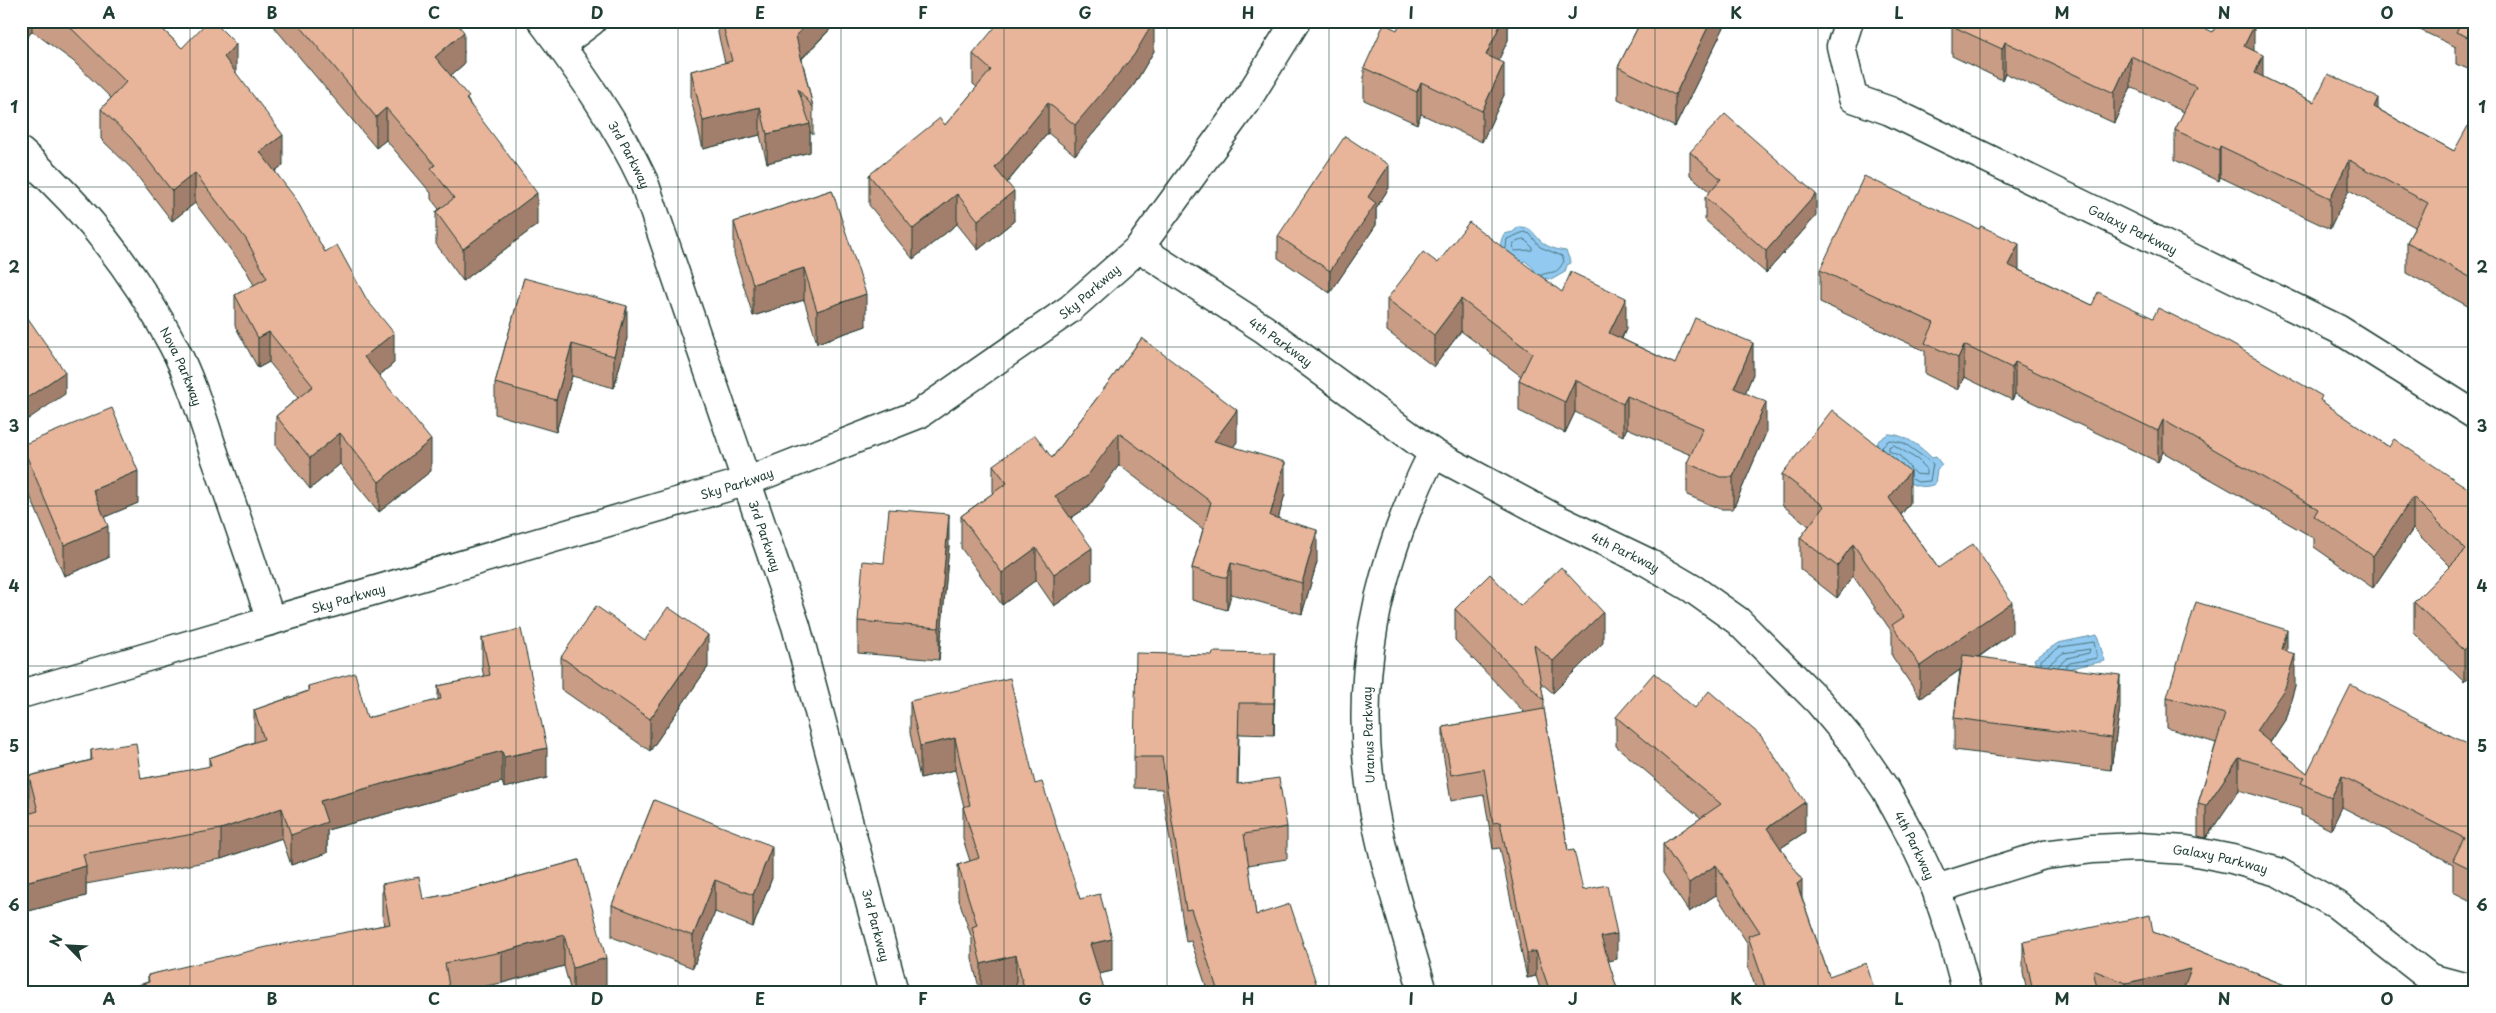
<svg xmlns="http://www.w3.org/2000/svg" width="2496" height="1013" font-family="'Playpen Sans',sans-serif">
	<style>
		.water { fill: #91c9f0; stroke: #6391a5 }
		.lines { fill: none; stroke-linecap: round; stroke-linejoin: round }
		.shore { stroke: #4d757f; stroke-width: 1 }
		.minor-casing { stroke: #1f3d34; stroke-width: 31 }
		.minor { stroke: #fff; stroke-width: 28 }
		.wall { fill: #c89c85; stroke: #1f3d34 }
		.shaded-wall { fill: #a27f6c; stroke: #1f3d34 }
		.building { fill: #e8b59b; stroke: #1f3d34 }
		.grid { fill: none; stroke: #1f3d34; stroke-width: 1; stroke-opacity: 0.55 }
		.labels { text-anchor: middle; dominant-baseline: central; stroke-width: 4; stroke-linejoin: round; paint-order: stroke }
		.street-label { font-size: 12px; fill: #1f3d34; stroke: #fff }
		.neatline { fill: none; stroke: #1f3d34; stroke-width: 2 }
		.grid-label { font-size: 16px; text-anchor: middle; font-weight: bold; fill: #1f3d34 }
	</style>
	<rect width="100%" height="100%" fill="#fff"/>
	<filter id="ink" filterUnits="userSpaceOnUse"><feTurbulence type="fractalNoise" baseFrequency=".02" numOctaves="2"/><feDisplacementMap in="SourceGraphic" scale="10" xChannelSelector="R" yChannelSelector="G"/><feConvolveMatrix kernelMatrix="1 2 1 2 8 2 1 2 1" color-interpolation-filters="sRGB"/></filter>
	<g filter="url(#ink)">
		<path class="water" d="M1518,227C1533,226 1533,235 1543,243C1550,248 1558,250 1566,251L1571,263L1567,265L1565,272L1551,280L1546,278L1539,284L1531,277L1534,269L1525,261L1510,265C1502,255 1497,246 1504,234L1513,232Z
			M1888,434C1904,434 1920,446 1932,458L1936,457L1942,465L1937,469L1935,484C1910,495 1890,467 1873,452L1879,440Z
			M2097,635L2105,661L2071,668L2060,682L2041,680L2034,659L2058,643Z"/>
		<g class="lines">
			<path class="shore" d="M1524,239L1532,247V250L1514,251L1513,244Z
				M1506,248L1507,239L1524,232L1530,234L1540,247L1562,256L1564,261C1556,276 1554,270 1541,275
				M1894,445L1918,460L1926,468V475L1915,474L1900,456L1889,451V447Z
				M1881,447L1889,440L1904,443L1933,464L1930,481L1918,482L1912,479
				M2041,664V660L2060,647L2094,642L2097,658L2070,663L2065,667
				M2048,665L2063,653L2090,649L2089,653L2067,658L2058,666"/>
			<defs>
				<g id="minor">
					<path id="s1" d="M542,21C581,73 617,124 644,182L796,626L894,992"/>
					<path id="s2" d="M1849,21L1841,46L1853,98L1890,111L2338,329L2475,415"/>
					<path d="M560,45L592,21"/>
					<path id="s3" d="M21,152C84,207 134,271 173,345C192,381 203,420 216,459C235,512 253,566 271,621"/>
					<path id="s4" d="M1139,248L1264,329L1433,453L1549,515L1647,562L1693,589L1738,621L1819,702L1855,745L1886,790L1912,838L1936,889L1953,940L1967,992"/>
					<path id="s5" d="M21,694L748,481L919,414L1070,309L1139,248L1247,100L1296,21"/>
					<path id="s6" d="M1936,889L2044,855L2092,849L2139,847L2186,850L2232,859L2278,872L2337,905L2430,978L2475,990"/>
					<path d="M1423,992C1406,931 1385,870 1374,809C1351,685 1376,564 1433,453"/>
				</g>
			</defs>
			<use href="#minor" class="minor-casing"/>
			<use href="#minor" class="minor"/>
		</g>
		<path class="wall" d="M21,21H154L182,48L236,73L283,165L275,171L394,363L379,376L431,471L379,512L340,464L310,489L276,446V416L298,398L269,362L258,368L235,326V295L254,285L246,270L195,203L172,221L131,168L101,139V109L111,98L73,61L32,31L21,46Z
			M269,21H455L464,64L451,75L469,102L537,225L463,281L436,244V212L439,209L431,199V193L386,140L376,148Z
			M718,21H838L802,59L813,107V135L810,131V152L767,163L760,135L703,149L691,99V71L725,63L718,33Z
			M1641,21H1727L1675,127L1618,99V67Z
			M2401,21H2475V72L2456,64V47Z
			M1508,25V40L1498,61L1504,95L1482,142L1421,114L1417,124L1364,100V68L1397,30Z
			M1952,26L2163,28L2213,32L2254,50L2263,77L2314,102L2378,109L2454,151L2475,130V310L2407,273V242L2415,227L2349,190L2330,229L2220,177L2219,181L2175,160V130L2184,112L2131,87L2114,123L2005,73L2002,80L1952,56Z
			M1154,51L1134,85L1075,155L1048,133L1007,183L1014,221L978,250L957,224L913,259L869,205V175L945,125L977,87L973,84V54Z
			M1690,152L1816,216L1766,273L1705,220V197L1710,192L1690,175Z
			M1389,188L1376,208V225L1330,293L1278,258V236Z
			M832,190L866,326L817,343L804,300L753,316L734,254V222Z
			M1438,263L1562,292L1626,329L1622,339L1675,364L1753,374L1745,393L1766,433L1733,509H1720L1687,495V463L1691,455L1627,428L1623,436L1575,412L1565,433L1519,411V380L1521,376L1461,331L1434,367L1387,331V299Z
			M1820,270H2019L2092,305L2322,402L2389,447L2475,493L2464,682L2414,633V602L2450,566L2413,529L2373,588L2314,547V538L2163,452L2158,462L2015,394L2012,400L1964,377L1958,390L1925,374V351L1820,302Z
			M524,278L627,338L614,388L572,376L556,432L495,414V383Z
			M1142,338L1237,442L1233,447L1285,494L1278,518L1317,562L1302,614L1231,594L1227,610L1192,600V568L1203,529L1119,465L1088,507L1071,518L1092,580L1054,606L1036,580L1002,605L961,548V516L993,493V465L1052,458Z
			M22,445L138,503L104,517L108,558L64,576L22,477Z
			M1782,474L1910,503L1901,515L1938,568L2012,633L1979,657L2120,707L2111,770L1954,750V718L1960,670L1920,698L1892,656V632L1853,576L1837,598L1800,569V538L1809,526L1782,505Z
			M949,546L939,660L858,653V621L884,563Z
			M1520,606L1603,643L1553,693L1540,682L1544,700V709L1568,851L1583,890L1617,959L1608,961L1618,992H1541L1536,976L1527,978L1500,848L1493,849L1484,795L1451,801L1443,753V727L1525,713L1455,640V609Z
			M482,638L547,778L504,788L502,782L327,830V853L291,865L282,838L221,859L86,884V896L21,913V816L30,813L29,807V776L91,760V750L141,779L209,767V758L254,742V710L308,691V686L367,718L438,700V686L484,677L482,668Z
			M645,640L708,667L650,751L561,689V657Z
			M2287,652L2295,686L2285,720L2270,743L2307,773L2475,748V903L2453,892V864L2342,807L2331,830L2301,815V809L2239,790L2206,838L2198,836V804L2216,743L2167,728V697Z
			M1212,655L1275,684L1274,735L1239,734L1238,784L1287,827V859L1248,865L1256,915L1319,992H1208L1191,941L1186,942L1162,789L1134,788V757Z
			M910,701L1035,784L1080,899L1112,971L1099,974L1105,992H1018L1016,987L998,992H980L972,959V939L958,897V865L970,861L963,839V807H964L955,770L920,778L910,733Z
			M1616,717L1805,832L1781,848L1802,898L1829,976L1875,992H1757L1748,966V944L1716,895L1689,912L1663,873V844L1701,818L1616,746Z
			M654,800L772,878L753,927L715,912L693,968L612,937V905Z
			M579,860L606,989L595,992H571L564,966L502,983L453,992H116L148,982V975L384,925L382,915V884L423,899L466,891Z
			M2153,932L2302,992H2027L2023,972V942Z"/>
		<path class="shaded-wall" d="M21,21H32V31L21,46Z
			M810,21H838L796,64V36Z
			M1154,21V51L1134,85L1075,155V125Z
			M1502,21H1510L1508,25V40L1486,87V55Z
			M1711,21H1727L1675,127V95Z
			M2254,26V56L2244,46Z
			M464,32V64L435,89V57Z
			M2005,42V73L2002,80V49Z
			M236,44V74L224,57Z
			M2263,55V85L2255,73Z
			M2131,56V87L2114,123V93Z
			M1504,63V95L1482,142V111Z
			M1421,82V114L1417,124V92Z
			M2378,98V128L2374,107Z
			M1048,103V133L995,197V168Z
			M760,107V135L703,149V121Z
			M386,108V140L376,148V117Z
			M810,124V152L767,163V134Z
			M283,135V165L260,182V152Z
			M2220,146V177L2219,181V150Z
			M2349,160V190L2330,229V198Z
			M1389,165V188L1376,208V225L1330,293V271L1368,197Z
			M195,173V203L172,221V191Z
			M1014,191V221L978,250V220Z
			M537,193V225L463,281V249Z
			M957,194V224L913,259V229Z
			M1816,194V216L1766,273V251Z
			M2019,244V276L2008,265Z
			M804,268V300L753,316V284Z
			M866,294V326L817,343V311Z
			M1626,298V329L1609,364V333Z
			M1461,299V331L1434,367V335Z
			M627,306V338L614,388V356Z
			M269,332V362L258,368V338Z
			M394,333V363L364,388V357Z
			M1753,343V374L1734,420V388Z
			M572,344V376L556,432V400Z
			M1964,345V377L1958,390V358Z
			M2015,362V394L2012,400V368Z
			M65,372V394L21,424V402Z
			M1575,380V412L1565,433V402Z
			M1627,396V428L1623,436V404Z
			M1766,402V433L1733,509V477Z
			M1237,410V442L1214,473V441Z
			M2163,420V452L2158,462V431Z
			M340,433V464L310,489V458Z
			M1119,433V465L1088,507L1055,528V496Z
			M431,440V471L379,512V482Z
			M1285,462V494L1270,548V516Z
			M138,471V503L93,522V490Z
			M1910,471V503L1889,530V498Z
			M2413,497V529L2373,588V556Z
			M949,514V546L939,660V628Z
			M108,526V558L64,576V545Z
			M1317,530V562L1302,614V583Z
			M1853,544V576L1837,598V566Z
			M1036,548V580L1002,605V573Z
			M1092,548V580L1054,606V574Z
			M1231,563V594L1227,610V578Z
			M2012,602V633L1920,698V666Z
			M1603,612V643L1553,693V661Z
			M2287,630V662L2282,650Z
			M708,635V667L650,751V719Z
			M2475,639V671L2464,682V650Z
			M1275,653V684L1274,735V703Z
			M2295,654V686L2285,720L2256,763V731Z
			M2120,675V707L2111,770V738Z
			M955,738V770L920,778V746Z
			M547,748V778L504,788V757Z
			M502,751V782L327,830V853L291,865V835L320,801Z
			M2239,758V790L2206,838V806Z
			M2342,776V807L2331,830V798Z
			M1805,802V832L1767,857V828Z
			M282,808V838L221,859V829Z
			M772,846V878L753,927V895Z
			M1716,865V895L1689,912V883Z
			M86,866V896L21,913V883Z
			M715,880V912L693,968V936Z
			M1802,880V910L1797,884Z
			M1617,934V959L1601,963V937Z
			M564,935V966L502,983V952Z
			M1112,939V971L1090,976V944Z
			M1536,951V976L1527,978V953Z
			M1016,955V987L998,992H981V964Z
			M606,958V989L595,992H573V968Z
			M2191,969V992H2126V983Z"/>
		<path class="building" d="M61,21H154L182,48L208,21H213L236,44L224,57L283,135L260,152L296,199L325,252L337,245L367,300L394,333L364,357L431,440L379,482L340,433L310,458L276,416L313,386L269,332L258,338L235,295L267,278L246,239L195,173L172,191L131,138L101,109L126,82L73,30Z
			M296,21H455L464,32L435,57L469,97L466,99L537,193L463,249L436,212L454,198L431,168L435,165L386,108L376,117Z
			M722,21H810L796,36L813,107L798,89L810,124L767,134L760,107L703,121L691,71L732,61Z
			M1000,21H1154L1134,55L1075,125L1048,103L995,168L1014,191L978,220L957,194L913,229L869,175L940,118L945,125L991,70L973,54Z
			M1401,21H1502L1486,55L1504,63L1482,111L1421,82L1417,92L1364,68L1384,24L1397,30Z
			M1641,21H1711L1675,95L1618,67Z
			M1954,21H2150L2163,28L2166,21H2189L2213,32L2218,21H2245L2254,26L2244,46L2263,55L2255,73L2314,102L2328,74L2378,98L2374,107L2454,151L2468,126L2475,130V280L2407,242L2428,203L2349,160L2330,198L2220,146L2219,150L2175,130L2196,87L2131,56L2114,93L2005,42L2002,49L1952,26Z
			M2462,21H2475V40L2456,32Z
			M1725,114L1816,194L1766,251L1705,197L1721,179L1690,152Z
			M1345,136L1389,165L1368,197L1376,203L1330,271L1278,236Z
			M1864,176L1979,229L1981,226L2019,244L2008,265L2092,305L2098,292L2153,318L2158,308L2230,343L2322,396L2320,400L2389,447L2394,439L2475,493V639L2464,650L2414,602L2466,550L2413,497L2373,556L2314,516L2318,509L2163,420L2158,431L2015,362L2012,368L1964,345L1958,358L1925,343L1934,323L1820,270Z
			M832,190L866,294L817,311L804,268L753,284L734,222Z
			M1469,222L1562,292L1571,272L1626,298L1609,333L1675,364L1695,318L1753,343L1734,388L1766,402L1733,477H1720L1687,463L1703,428L1627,396L1623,404L1575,380L1565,402L1519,380L1532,353L1461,299L1434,335L1387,299L1423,252L1438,263Z
			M524,278L627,306L614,356L572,344L556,400L495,383Z
			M21,308L65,372L21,402Z
			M1142,338L1237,410L1214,441L1285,462L1270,516L1317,530L1302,583L1231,563L1227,578L1192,568L1211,502L1119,433L1088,475L1055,496L1092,548L1054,574L1036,548L1002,573L961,516L1007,483L993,465L1035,435L1052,458Z
			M112,408L138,471L93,490L108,526L64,545L22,445Z
			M1832,410L1910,471L1889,498L1938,568L1973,544L2012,602L1920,666L1892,625L1904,617L1853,544L1837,566L1800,538L1824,506L1782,474Z
			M889,509L949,514L939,628L858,621L863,561L884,563Z
			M1561,567L1603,612L1553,661L1534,645L1544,700L1455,609L1490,574L1520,606Z
			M2196,602L2287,630L2282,650L2295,654L2285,688L2256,731L2307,773L2351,685L2475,748V871L2453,860L2464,838L2342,776L2331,798L2301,783L2304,778L2239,758L2206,806L2198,804L2225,714L2167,697Z
			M596,606L645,640L668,607L708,635L650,719L561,657Z
			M521,629L547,748L504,757L502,751L320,801L327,822L291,835L282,808L221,829L83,854L86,866L21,883V816L38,811L29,776L92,760L91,750L136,743L141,779L211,766L209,758L264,739L254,710L309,691L308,686L355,673L367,718L441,699L438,686L490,675L482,638Z
			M1213,652L1275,653L1274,703H1239L1237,784L1279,778L1287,827L1244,834L1256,915L1290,904L1319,992H1218L1191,909L1186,910L1162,757H1134L1136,653L1212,655Z
			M1963,655L2120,675L2111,738L1954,718Z
			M1654,673L1695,708L1709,691L1761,736L1805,802L1767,828L1802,880L1797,884L1829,976L1866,963L1875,992H1767L1748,936L1760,932L1716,865L1689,883L1663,844L1721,804L1616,717Z
			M1010,678L1035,784L1042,782L1080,899L1100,894L1112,939L1090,944L1105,992H1025L1016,955L981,964L972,927L977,925L958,865L979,858L963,807L970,805L955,738L920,746L910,701Z
			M1544,709L1568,851L1574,850L1583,890L1607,885L1617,934L1601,937L1618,992H1550L1536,951L1527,953L1500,822L1493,823L1484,769L1451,775L1443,727Z
			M654,800L772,846L753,895L715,880L693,936L612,905Z
			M579,860L606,958L573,968L564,935L502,952L445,963L450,992H116L149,982L148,975L267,947L390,924L382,884L419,877L423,899L466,891Z
			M2150,915L2153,932L2302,992H2182L2191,969L2126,983L2093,970L2098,992H2033L2023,942Z"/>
	</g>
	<path class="grid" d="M190,21V992M353,21V992M516,21V992M678,21V992M841,21V992M1004,21V992M1167,21V992M1329,21V992M1492,21V992M1655,21V992M1818,21V992M1980,21V992M2143,21V992M2306,21V992M21,187H2475M21,347H2475M21,506H2475M21,666H2475M21,826H2475"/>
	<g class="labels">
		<g class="street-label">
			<text stroke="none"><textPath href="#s1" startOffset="160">3rd Parkway</textPath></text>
			<text stroke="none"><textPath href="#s2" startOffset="389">Galaxy Parkway</textPath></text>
			<text stroke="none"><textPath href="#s5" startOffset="1151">Sky Parkway</textPath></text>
			<text stroke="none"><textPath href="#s4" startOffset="170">4th Parkway</textPath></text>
			<text stroke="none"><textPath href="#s3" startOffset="270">Nova Parkway</textPath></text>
			<text stroke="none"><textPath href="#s5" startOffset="746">Sky Parkway</textPath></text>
			<text stroke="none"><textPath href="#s1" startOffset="565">3rd Parkway</textPath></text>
			<text stroke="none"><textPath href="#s4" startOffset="575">4th Parkway</textPath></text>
			<text stroke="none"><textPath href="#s5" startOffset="341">Sky Parkway</textPath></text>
			<text transform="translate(1368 735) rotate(-92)">Uranus Parkway</text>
			<text stroke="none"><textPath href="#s4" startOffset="995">4th Parkway</textPath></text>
			<text stroke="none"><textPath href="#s6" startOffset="291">Galaxy Parkway</textPath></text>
			<text stroke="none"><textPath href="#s1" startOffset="970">3rd Parkway</textPath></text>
		</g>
	</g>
	<rect width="2496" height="1013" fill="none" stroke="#fff" stroke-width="55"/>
	<g transform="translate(68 946) rotate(294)" stroke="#ffffff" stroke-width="4" paint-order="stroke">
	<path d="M0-4L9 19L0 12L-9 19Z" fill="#1f3d34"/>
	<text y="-8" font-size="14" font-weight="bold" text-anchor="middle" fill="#1f3d34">N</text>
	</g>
	<rect x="28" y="28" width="2440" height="958" class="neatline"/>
	<g class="grid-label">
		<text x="109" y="19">A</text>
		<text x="272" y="19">B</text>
		<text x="434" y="19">C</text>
		<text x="597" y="19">D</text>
		<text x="760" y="19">E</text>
		<text x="923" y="19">F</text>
		<text x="1085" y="19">G</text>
		<text x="1248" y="19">H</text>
		<text x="1411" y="19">I</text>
		<text x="1573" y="19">J</text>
		<text x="1736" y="19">K</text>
		<text x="1899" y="19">L</text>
		<text x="2062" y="19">M</text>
		<text x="2224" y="19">N</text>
		<text x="2387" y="19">O</text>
		<text x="14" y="113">1</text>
		<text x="2482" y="113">1</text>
		<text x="14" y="273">2</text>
		<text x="2482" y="273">2</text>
		<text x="14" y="432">3</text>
		<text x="2482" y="432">3</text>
		<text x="14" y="592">4</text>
		<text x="2482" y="592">4</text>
		<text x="14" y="752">5</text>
		<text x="2482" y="752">5</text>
		<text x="14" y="911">6</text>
		<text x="2482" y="911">6</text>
		<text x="109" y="1005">A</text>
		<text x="272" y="1005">B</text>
		<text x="434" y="1005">C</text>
		<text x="597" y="1005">D</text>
		<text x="760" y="1005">E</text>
		<text x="923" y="1005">F</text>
		<text x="1085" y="1005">G</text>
		<text x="1248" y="1005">H</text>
		<text x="1411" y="1005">I</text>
		<text x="1573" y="1005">J</text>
		<text x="1736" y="1005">K</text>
		<text x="1899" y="1005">L</text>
		<text x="2062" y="1005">M</text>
		<text x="2224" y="1005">N</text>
		<text x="2387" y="1005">O</text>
	</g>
</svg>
